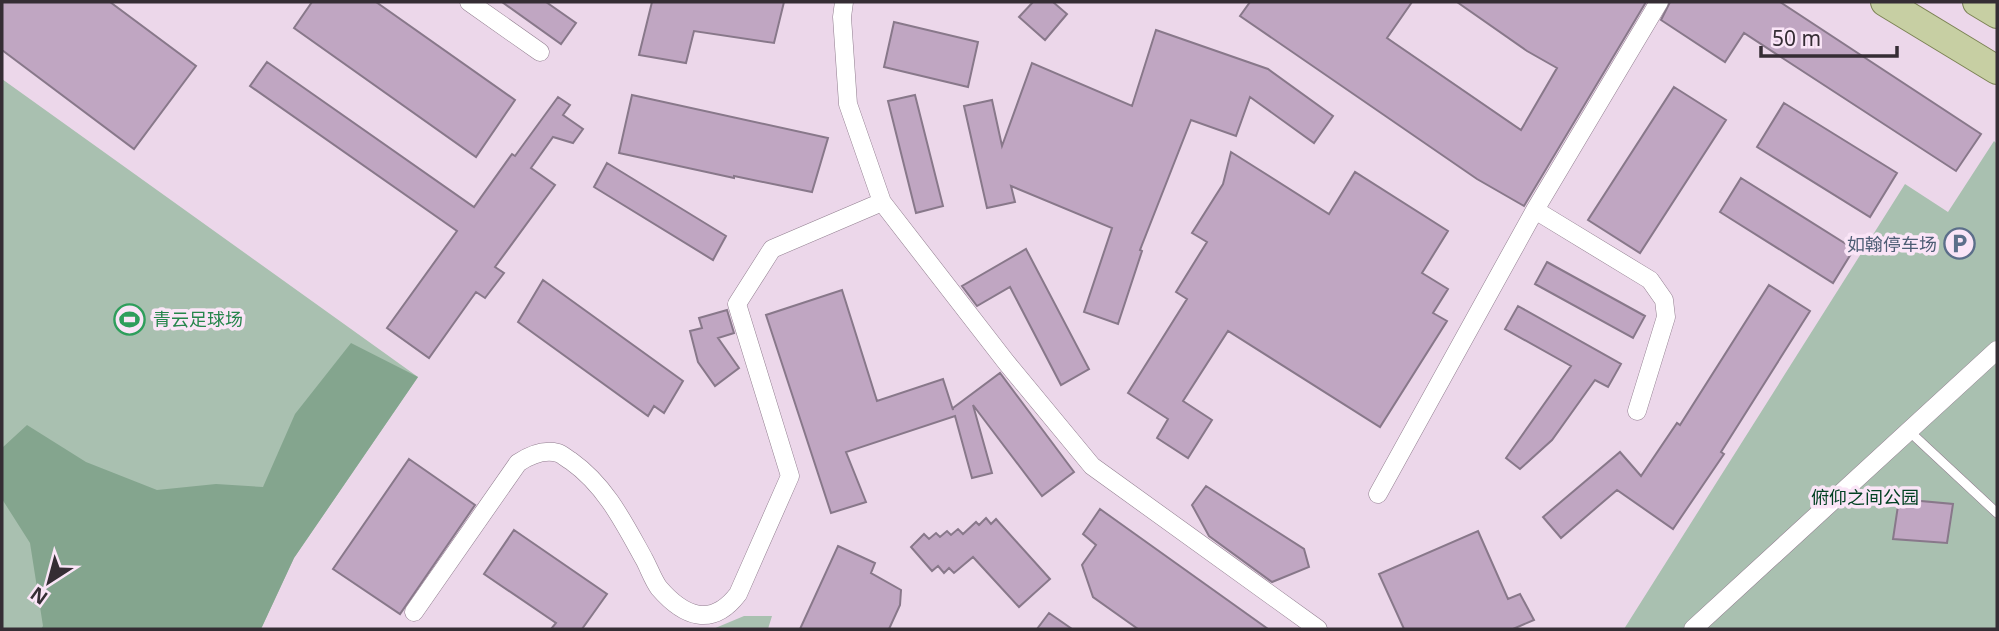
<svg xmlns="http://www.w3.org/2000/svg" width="1999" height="631" font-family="'Noto Sans','Noto Sans SC',sans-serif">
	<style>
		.green { fill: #a9c0b0 }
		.forest { fill: #84a58e }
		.building { fill: #c0a6c2; stroke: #88788a; stroke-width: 2 }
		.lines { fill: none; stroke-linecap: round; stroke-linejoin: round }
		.lane-casing { stroke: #917e8f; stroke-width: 10 }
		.street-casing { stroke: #917e8f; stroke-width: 19 }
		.primary-casing { stroke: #7b8254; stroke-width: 30 }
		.lane { stroke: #fff; stroke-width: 9 }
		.street { stroke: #fff; stroke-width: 18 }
		.primary { stroke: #c7cfa3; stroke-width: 28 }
		.labels { text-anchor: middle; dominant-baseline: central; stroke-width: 7; stroke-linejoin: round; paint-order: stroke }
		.service-label { font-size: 18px; fill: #4e5e75; stroke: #fae5f7; text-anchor: end }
		.leisure-label { font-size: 18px; fill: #27864d; stroke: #fae5f7; text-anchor: start }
		.park-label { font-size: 18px; fill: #034123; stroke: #fae5f7 }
	</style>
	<rect width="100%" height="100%" fill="#ecd7ea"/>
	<path class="green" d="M2,79L418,377L294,558L261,629H2Z
		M1994,141L1997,144V629H1624L1905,184L1948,212Z
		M744,616H772L768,629H713Z"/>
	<path class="forest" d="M351,343L418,377L294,558L261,629H41L43,626L30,543L2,499V448L27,425L86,462L157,490L216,484L263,487L295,414Z"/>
	<path class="building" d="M2,2H110L196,66L134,149L2,50Z
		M312,2H376L515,100L476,157L294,28Z
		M502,2H546L576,23L561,44Z
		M652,2H784L774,43L694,31L686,63L639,55Z
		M1033,2H1053L1067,14L1045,40L1019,17Z
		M1250,2H1412L1387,38L1521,130L1557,68L1527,51L1457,2H1646L1524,206L1477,179L1240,16Z
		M1670,2H1780L1981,134L1956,171L1744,33L1725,62L1661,20Z
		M894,22L978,42L968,87L884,67Z
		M1156,30L1268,69L1333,116L1314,143L1250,97L1236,136L1191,120L1140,250L1142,251L1118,324L1084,312L1112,228L1011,186L1015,202L987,208L964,106L992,100L1002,146L1032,63L1132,106Z
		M267,62L474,207L512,154L515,156L558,97L570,105L563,115L583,129L573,143L553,137L531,168L555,185L495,267L504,273L485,298L476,292L429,358L387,328L457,231L250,86Z
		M1674,87L1726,120L1640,253L1588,220Z
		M632,95L828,138L812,192L734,176V178L619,153Z
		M915,95L943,206L916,213L888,101Z
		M1784,103L1897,173L1870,217L1757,147Z
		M1231,152L1329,214L1355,172L1448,231L1422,273L1448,289L1433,313L1447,321L1380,427L1228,331L1183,401L1212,420L1188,458L1157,438L1168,419L1128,393L1187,299L1176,292L1207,242L1192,233L1223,184Z
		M607,163L726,236L713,260L594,187Z
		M1741,178L1854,249L1833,283L1720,212Z
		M1026,249L1089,369L1061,385L1010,287L977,306L962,286Z
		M1547,262L1645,316L1633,338L1535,284Z
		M543,280L683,381L664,413L654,406L648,416L518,322Z
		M1769,285L1810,311L1721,452L1724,454L1673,529L1617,490L1561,538L1543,517L1620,452L1641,476L1677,423L1680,425Z
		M842,290L877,401L943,379L953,410V408L1000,373L1074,472L1042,496L973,405L992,473L972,478L955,416L846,452L866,502L831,513L766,315Z
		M1518,306L1621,364L1608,387L1595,380L1552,440L1520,469L1506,458L1571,366L1505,329Z
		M727,310L734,333L718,338L739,368L715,386L698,362L690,331L702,328L699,318Z
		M409,459L475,505L400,614L333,569Z
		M1206,486L1304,549L1309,567L1272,582L1209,536L1192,505Z
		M1899,499L1953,504L1947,543L1893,539Z
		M1100,509L1268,629H1138L1093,597L1082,565L1096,545L1083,534Z
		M986,518L991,524L996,519L1050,579L1019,607L973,557L954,573L949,568L944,573L938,566L932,571L911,547L924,534L929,539L936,533L940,537L947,531L951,535L958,529L963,534L976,522L979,525Z
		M514,530L607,594L582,629H551L556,623L484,574Z
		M1478,531L1508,599L1520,594L1534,620L1513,629H1404L1379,574Z
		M838,546L875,563L871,573L901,590L900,605L889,629H800Z
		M1049,613L1072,629H1037Z"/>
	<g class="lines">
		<defs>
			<path id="lane" d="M1910,432L1997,513"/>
			<path id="street" d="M469,2L540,52
				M844,2L842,17L848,104L882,202L1006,362L1092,466L1318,629
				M1535,210L1650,280L1664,300L1666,317L1637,411
				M1378,494L1535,210L1659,2
				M414,612L518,463C530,455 543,449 558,453C562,454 567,459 571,461C606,486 624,523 644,559C649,568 653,580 659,588C684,617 712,628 738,594L790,476L737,304L772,249L882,202
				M1693,629L1997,350"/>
			<path id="primary" d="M1885,2L1997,70
				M1977,2L1997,14"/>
		</defs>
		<use href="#lane" class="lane-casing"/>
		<use href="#street" class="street-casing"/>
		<use href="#primary" class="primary-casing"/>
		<use href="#lane" class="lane"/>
		<use href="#street" class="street"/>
		<use href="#primary" class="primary"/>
	</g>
	<defs>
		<symbol id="parking-ring" viewBox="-11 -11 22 22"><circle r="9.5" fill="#fae5f7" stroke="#5c6f8a" stroke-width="1.5"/><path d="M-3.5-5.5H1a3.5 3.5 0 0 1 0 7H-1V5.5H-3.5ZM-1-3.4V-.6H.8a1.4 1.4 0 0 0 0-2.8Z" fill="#5c6f8a"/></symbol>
		<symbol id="stadium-ring" viewBox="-11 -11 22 22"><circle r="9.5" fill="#fae5f7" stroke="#2e9e5b" stroke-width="1.5"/><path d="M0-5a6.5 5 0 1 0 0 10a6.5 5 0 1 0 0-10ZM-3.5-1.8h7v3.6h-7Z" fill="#2e9e5b"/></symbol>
	</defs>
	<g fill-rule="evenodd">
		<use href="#parking-ring" x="1942" y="226" width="35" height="35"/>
		<use href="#stadium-ring" x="112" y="302" width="35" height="35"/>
	</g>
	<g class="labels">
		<g class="service-label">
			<text x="1937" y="244">如翰停车场</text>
		</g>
		<g class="leisure-label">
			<text x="153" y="319">青云足球场</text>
		</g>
		<g class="park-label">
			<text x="1865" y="497">俯仰之间公园</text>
		</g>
	</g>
	<rect width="1999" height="631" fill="none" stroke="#352d34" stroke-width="7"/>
	<g transform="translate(49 582) rotate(216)" stroke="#fae5f7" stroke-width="5" paint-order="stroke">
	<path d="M0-5L12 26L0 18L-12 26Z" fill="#352d34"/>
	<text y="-10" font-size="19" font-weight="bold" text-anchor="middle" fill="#352d34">N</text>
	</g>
	<path d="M1761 46v10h136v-10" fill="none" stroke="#352d34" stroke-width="3.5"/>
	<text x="1772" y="46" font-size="21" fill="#352d34" stroke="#fae5f7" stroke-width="5" paint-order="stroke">50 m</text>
</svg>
